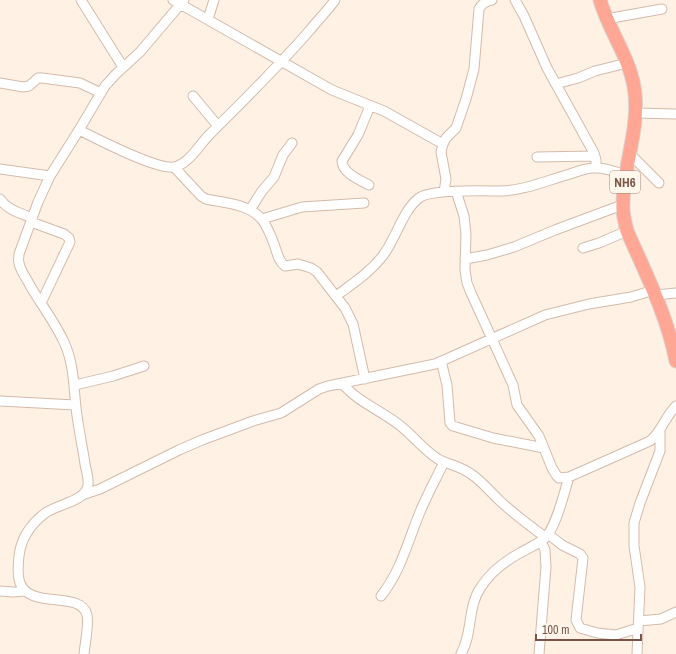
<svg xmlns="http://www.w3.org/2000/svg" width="676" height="654" font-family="'Archivo Narrow',sans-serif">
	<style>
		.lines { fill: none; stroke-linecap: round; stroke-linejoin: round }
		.minor-casing { stroke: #d4baab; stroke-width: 11 }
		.highway-casing { stroke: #dcd3cf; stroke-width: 15 }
		.minor { stroke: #fff; stroke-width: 9 }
		.highway { stroke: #ffa694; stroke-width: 13 }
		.labels { text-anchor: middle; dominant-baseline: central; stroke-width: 3; stroke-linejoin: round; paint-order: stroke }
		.shield { fill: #fff6ec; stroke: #a28578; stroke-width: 1 }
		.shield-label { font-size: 13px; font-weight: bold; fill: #7a5446 }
	</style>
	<rect width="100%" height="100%" fill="#fff2e4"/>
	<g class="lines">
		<defs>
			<path id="minor" d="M81,0L123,67
				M173,0L332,90L384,111L443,144
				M515,0L524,16L547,68L594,153L596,160V168
				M208,19L214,0
				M606,19L662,9
				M0,83L23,87L29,86L38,78H42L80,83L101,93
				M556,84L578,78L595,71L627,63
				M193,96L218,126
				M635,113L676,114
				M79,130C98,139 156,170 174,167C188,165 200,144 209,135C244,100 278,67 310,30C318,20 328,10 335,0
				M630,154L659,183
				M537,157L595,156
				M174,167L201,196L206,199C225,203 251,204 263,221C268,228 271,236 274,244C277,252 278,261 285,266L298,264L311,268L317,272L345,308L353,324L365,379
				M0,169L50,176
				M369,185C360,180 342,173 342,161L358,135L370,106
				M456,191L464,216L466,234L465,270L467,283L471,293L513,385L517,405L539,436L552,468L557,476L559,478L569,477L650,441C662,431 665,417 676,406
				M444,192L446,179L441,152L443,144L446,138L456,128L466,99L474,69L479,9C482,3 486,1 492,0
				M0,199C7,210 21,213 32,218
				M250,210L262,191L274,177L283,155L292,143
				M262,219L302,207L364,203
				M31,222L64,234L69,238L70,242L41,303
				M583,248L599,243L627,231
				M465,259L487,255L514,247L555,230L622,205
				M656,295L676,293
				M336,296C352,284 372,271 384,254C396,238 403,210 419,198C430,189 484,191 500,191C523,191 548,180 570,174C578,171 586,168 594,168C605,167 616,172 626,175
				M441,361L447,385L450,423L453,426L493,438L544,448
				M342,383C358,403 385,412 403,428C415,438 425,451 438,459C449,465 461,466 471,474C482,481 490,492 500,501C514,514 530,526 545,537
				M75,385L113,376L144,366
				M0,401L75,405
				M82,495L100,489L179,450L202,440L253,421L281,413L319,389L328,386L435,364L545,315L589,304L631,297L654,290
				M548,534L562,545L580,554L583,558L576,620L580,628L597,633L616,635L638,628
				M0,591L13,592L25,591
				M381,596C401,571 408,541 420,512C427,495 436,479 444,462
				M639,621L661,619L676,612
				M84,654C85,643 89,625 87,615C81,590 30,610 20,583C17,575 18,565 19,556C21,538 30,525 44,514C56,504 86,502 88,485C89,478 86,470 85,464C83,450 80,436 78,422C73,395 76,368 64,342C54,320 38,301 27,280C24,275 20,269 19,263C18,260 19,257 19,254L38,202L50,176L79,130L105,86L116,74L140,52L184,0
				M461,654C473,633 467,607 481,587C490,573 505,561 520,553C528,548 539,544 546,537C557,524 564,493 569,477
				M539,654L546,567L545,550L541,541
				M637,654L640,587L634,546V523L640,503L660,451V431"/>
			<path id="highway" d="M600,0C609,32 632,60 635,94C639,131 623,167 623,204C622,213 625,222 627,231C646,274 667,315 676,361"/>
		</defs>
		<use href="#minor" class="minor-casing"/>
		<use href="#highway" class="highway-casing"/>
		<use href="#minor" class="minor"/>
		<use href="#highway" class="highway"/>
	</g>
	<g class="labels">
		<rect class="shield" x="610" y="171" width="30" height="22" rx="3"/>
		<g class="shield-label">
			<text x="625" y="182">NH6</text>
		</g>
	</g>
	<path d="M536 634v6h105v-6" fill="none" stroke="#7a5446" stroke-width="2"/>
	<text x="542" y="634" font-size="12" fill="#7a5446" stroke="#fff6ec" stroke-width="3" paint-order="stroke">100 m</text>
</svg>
